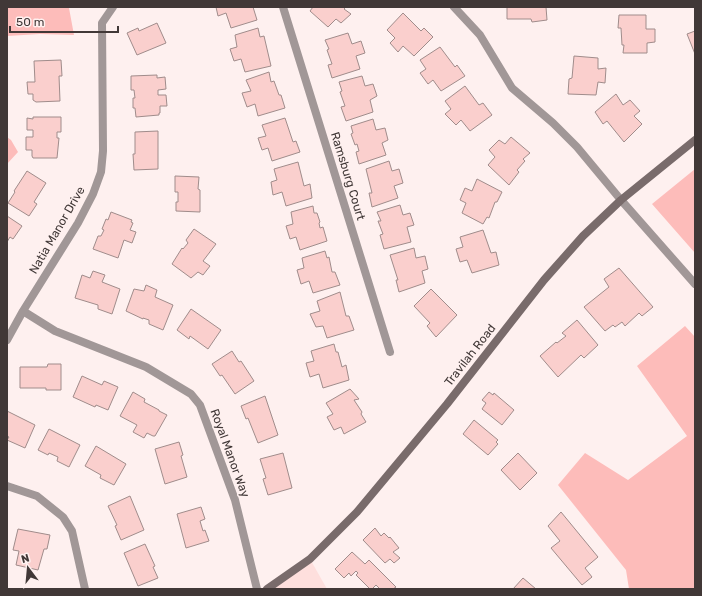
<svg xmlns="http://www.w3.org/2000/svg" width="702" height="596" font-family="Rubik,sans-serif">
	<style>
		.built { fill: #fedfdd }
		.green { fill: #fdbcba }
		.building { fill: #facfcd; stroke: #a08c8b }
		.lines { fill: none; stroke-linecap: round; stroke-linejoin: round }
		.street { stroke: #a19797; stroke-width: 8 }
		.secondary { stroke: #796b6b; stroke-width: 8 }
		.labels { text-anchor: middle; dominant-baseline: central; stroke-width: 3; stroke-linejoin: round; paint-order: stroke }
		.street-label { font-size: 12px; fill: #413837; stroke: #fef0ef }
	</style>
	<rect width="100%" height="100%" fill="#fef0ef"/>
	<path class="built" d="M310,559L327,589H267Z"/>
	<path class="green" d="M7,7L69,8L74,35L40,34L7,36Z
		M7,137L11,140L18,152L7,164Z
		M695,169V253L652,204Z
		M685,326L695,337V589H629L626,570L558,485L585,453L628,480L687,436L637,366Z"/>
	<path class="building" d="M216,7H253L257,20L231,28L226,13L218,16Z
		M313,7H346L344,9L351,14L341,23L336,19L328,27L310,11Z
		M507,7H546L547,20L532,22L531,19H507Z
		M403,13L421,31L424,28L433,37L414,56L403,46L398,52L390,43L395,38L387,30Z
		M619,15H646V29H655V42L647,43V53H623L624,45H622L621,28H618Z
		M157,23L166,43L137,55L127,33L138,28L139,31Z
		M258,28L260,37L264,36L271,66L245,72L241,59L234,61L230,49L237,47L235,35Z
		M695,31V54L687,34Z
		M348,33L352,44L361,41L365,53L356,56L360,69L332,78L328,65L332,64L327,50L329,49L325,40Z
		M440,47L455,67L457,65L465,76L441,91L433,80L428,84L420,73L426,69L420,60Z
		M574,56L598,58V69L606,68L605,83L598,82L596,95L568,94L569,79L572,78Z
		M61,60L62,76H59L60,101L36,102L33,100V94H28L27,82H35L34,61Z
		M269,72L271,82L274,81L279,95H281L285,108L258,116L255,104L247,107L242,93L251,91L246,80Z
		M157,75V78L165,77L166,89L158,90V95H166L167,106H160V113H159V115L136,117L135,108H133V98H135L134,90H131V76Z
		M362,76L365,86L373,84L377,96L370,100L373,112L346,121L341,107L345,106L340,92L342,91L339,82Z
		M465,86L479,105L483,103L492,115L470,131L461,120L456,125L445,114L451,109L445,101Z
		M616,94L623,105L630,100L640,111L634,116L642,124L624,142L607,121L603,124L595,112Z
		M33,117H61V132H57V138H59L57,158H33L32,156V150H26V137H33V130H27V118L33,119Z
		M285,118L293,142L296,141L300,152L272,161L268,148L262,150L258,138L266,136L262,125Z
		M373,119L376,130L385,128L388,140L382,143L386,155L359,164L356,152L359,151L357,144L355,145L351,134L353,133L351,126Z
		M158,131V169L134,170L133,154H135V132Z
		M511,137L530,153L523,159L525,161L517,170L519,172L509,185L488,165L495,157L489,150L499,140L505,144Z
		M389,161L392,171L399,169L403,183L394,186L398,198L372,207L369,193H372L366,169Z
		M298,162L304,186L310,184L312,198L286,206L282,192L273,195L271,182L277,180L274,169Z
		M27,171L46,183L34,202L37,204L29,216L8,203L15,192L14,191Z
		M175,176L199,177L198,189L200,190V212L176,211V202H178V192H175Z
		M477,179L502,192L497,202H495L489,218L487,217L483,224L462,213L466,203L460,200L465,188L472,191Z
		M400,205L403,215L410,213L414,225L407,227L411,242L384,249L380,235L383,234L378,221H381L377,212Z
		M313,206L314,213H317L320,222L319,223L320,228L323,227L327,241L300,250L296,237L290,239L286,226L293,224L291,212Z
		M111,212L132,220L131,222L133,223L130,230L136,232L132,243L124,240L118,258L93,249L98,236H101L104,230L102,229L106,219L108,220Z
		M7,216L22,226L13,239L10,237L7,242Z
		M194,229L216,244L203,261L210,266L203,275L198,272L191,278L172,264L182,248L183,249L188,243L186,240Z
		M483,230L491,253L496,252L499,265L472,273L467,260L460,262L456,249L463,247L460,237Z
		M414,248L416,258L425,256L428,269L422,271L425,283L399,292L396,280H398L390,255Z
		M325,251L327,258L329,257L332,272H335L340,285L313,293L309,281L301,284L297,270L304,268L302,258Z
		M619,268L653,307L642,316L639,313L625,326L622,322L615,327L613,325L605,331L584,307L609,287L604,279Z
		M93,271L105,275L102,282L120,289L112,314L98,309V305L75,298L82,275L90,278Z
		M146,285L157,290L155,297L173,305L163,330L149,324V320L143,318V319L126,311L134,289L144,291Z
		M431,289L457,315L436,337L427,326L430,323L414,306Z
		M340,292L346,316H349L354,330L327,338L323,326L316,327L310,314L320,311L317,301Z
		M191,309L221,330L208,349L190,336L189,339L177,330Z
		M577,320L598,345L584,358L581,355L558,377L540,356L556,342L557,343L566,336L562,333Z
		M334,344L336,352H338L342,367L346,365L349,380L323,388L319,374L310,377L306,363L314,361L311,351Z
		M232,351L239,362L241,361L254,381L235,394L222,375L220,376L212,364Z
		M48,364H61V390H46V388H20V367H47Z
		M82,376L102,385L104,381L118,387L108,410L96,405L95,407L73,397Z
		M350,389L359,399L354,400L362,412L361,414L366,422L344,434L341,427L334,430L327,417L333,414L326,403Z
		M133,392L145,399L144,402L159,410V411L167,415L155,436H153L147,433L144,438L133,432L137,425L120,416Z
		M489,392L493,395L494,393L514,410L502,425L482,409L486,403L482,400Z
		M265,396L278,435L258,443L248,418L246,419L241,406Z
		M7,411L35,425L25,448L7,440L9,437L7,436Z
		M474,420L498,440L496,442L498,444L488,455L463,434Z
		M49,429L80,445L69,467L57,461L58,457L49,453L48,455L38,450Z
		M179,442L183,455L181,456L187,477L165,484L155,449Z
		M96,446L126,464L114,485L100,478L101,475L85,466Z
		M283,453L292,488L268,495L263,479L266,478L260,459Z
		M518,453L537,473L520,490L501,470Z
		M130,496L144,530L121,540L115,526L117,525L108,506Z
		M201,507L205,519L200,521L203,531L205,530L209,541L186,548L177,514Z
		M561,512L598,557L585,568L592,577L582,585L551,548L560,541L548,526Z
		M375,528L381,536L384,533L389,538L390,537L399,548L393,552L400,558L394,563L390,559L385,563L363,540Z
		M18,529L50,535L47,549H44L38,570L16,565L19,551L13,550Z
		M145,544L155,566L153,567L158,578L138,586L124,553Z
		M352,552L365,564L369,560L396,587L393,589H380L376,585L372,589H370L356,575L358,573L356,571L351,576L349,573L344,578L335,569Z
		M523,578L536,589H513Z"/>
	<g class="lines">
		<path class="street" d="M283,7L390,352
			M454,7L480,35L512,88L553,123L577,147L621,200L695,284
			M23,311L55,331L146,367L191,394L200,405L235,500L257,589
			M7,340L23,311L78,223L93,194L101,172L103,151L102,23L113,7
			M7,486L37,496L63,517L72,531L85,589"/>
		<path class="secondary" d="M267,589L310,559L357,512L447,404L544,280L583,236L621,200L695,140"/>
	</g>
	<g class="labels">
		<g class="street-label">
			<text transform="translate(348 176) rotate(73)">Ramsburg Court</text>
			<text transform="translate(57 230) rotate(-60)">Natia Manor Drive</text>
			<text transform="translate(470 355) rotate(-52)">Travilah Road</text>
			<text transform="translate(230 453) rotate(70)">Royal Manor Way</text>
		</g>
	</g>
	<rect width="702" height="596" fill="none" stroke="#413837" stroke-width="16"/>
	<g transform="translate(28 568) rotate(344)" stroke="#fef0ef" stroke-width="3" paint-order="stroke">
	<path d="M0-3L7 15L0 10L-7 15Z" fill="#413837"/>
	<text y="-6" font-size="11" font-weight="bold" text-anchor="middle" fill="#413837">N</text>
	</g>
	<path d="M10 26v6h108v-6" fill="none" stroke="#413837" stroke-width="2"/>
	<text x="16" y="26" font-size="12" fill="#413837" stroke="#fef0ef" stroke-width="3" paint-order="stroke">50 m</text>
</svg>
